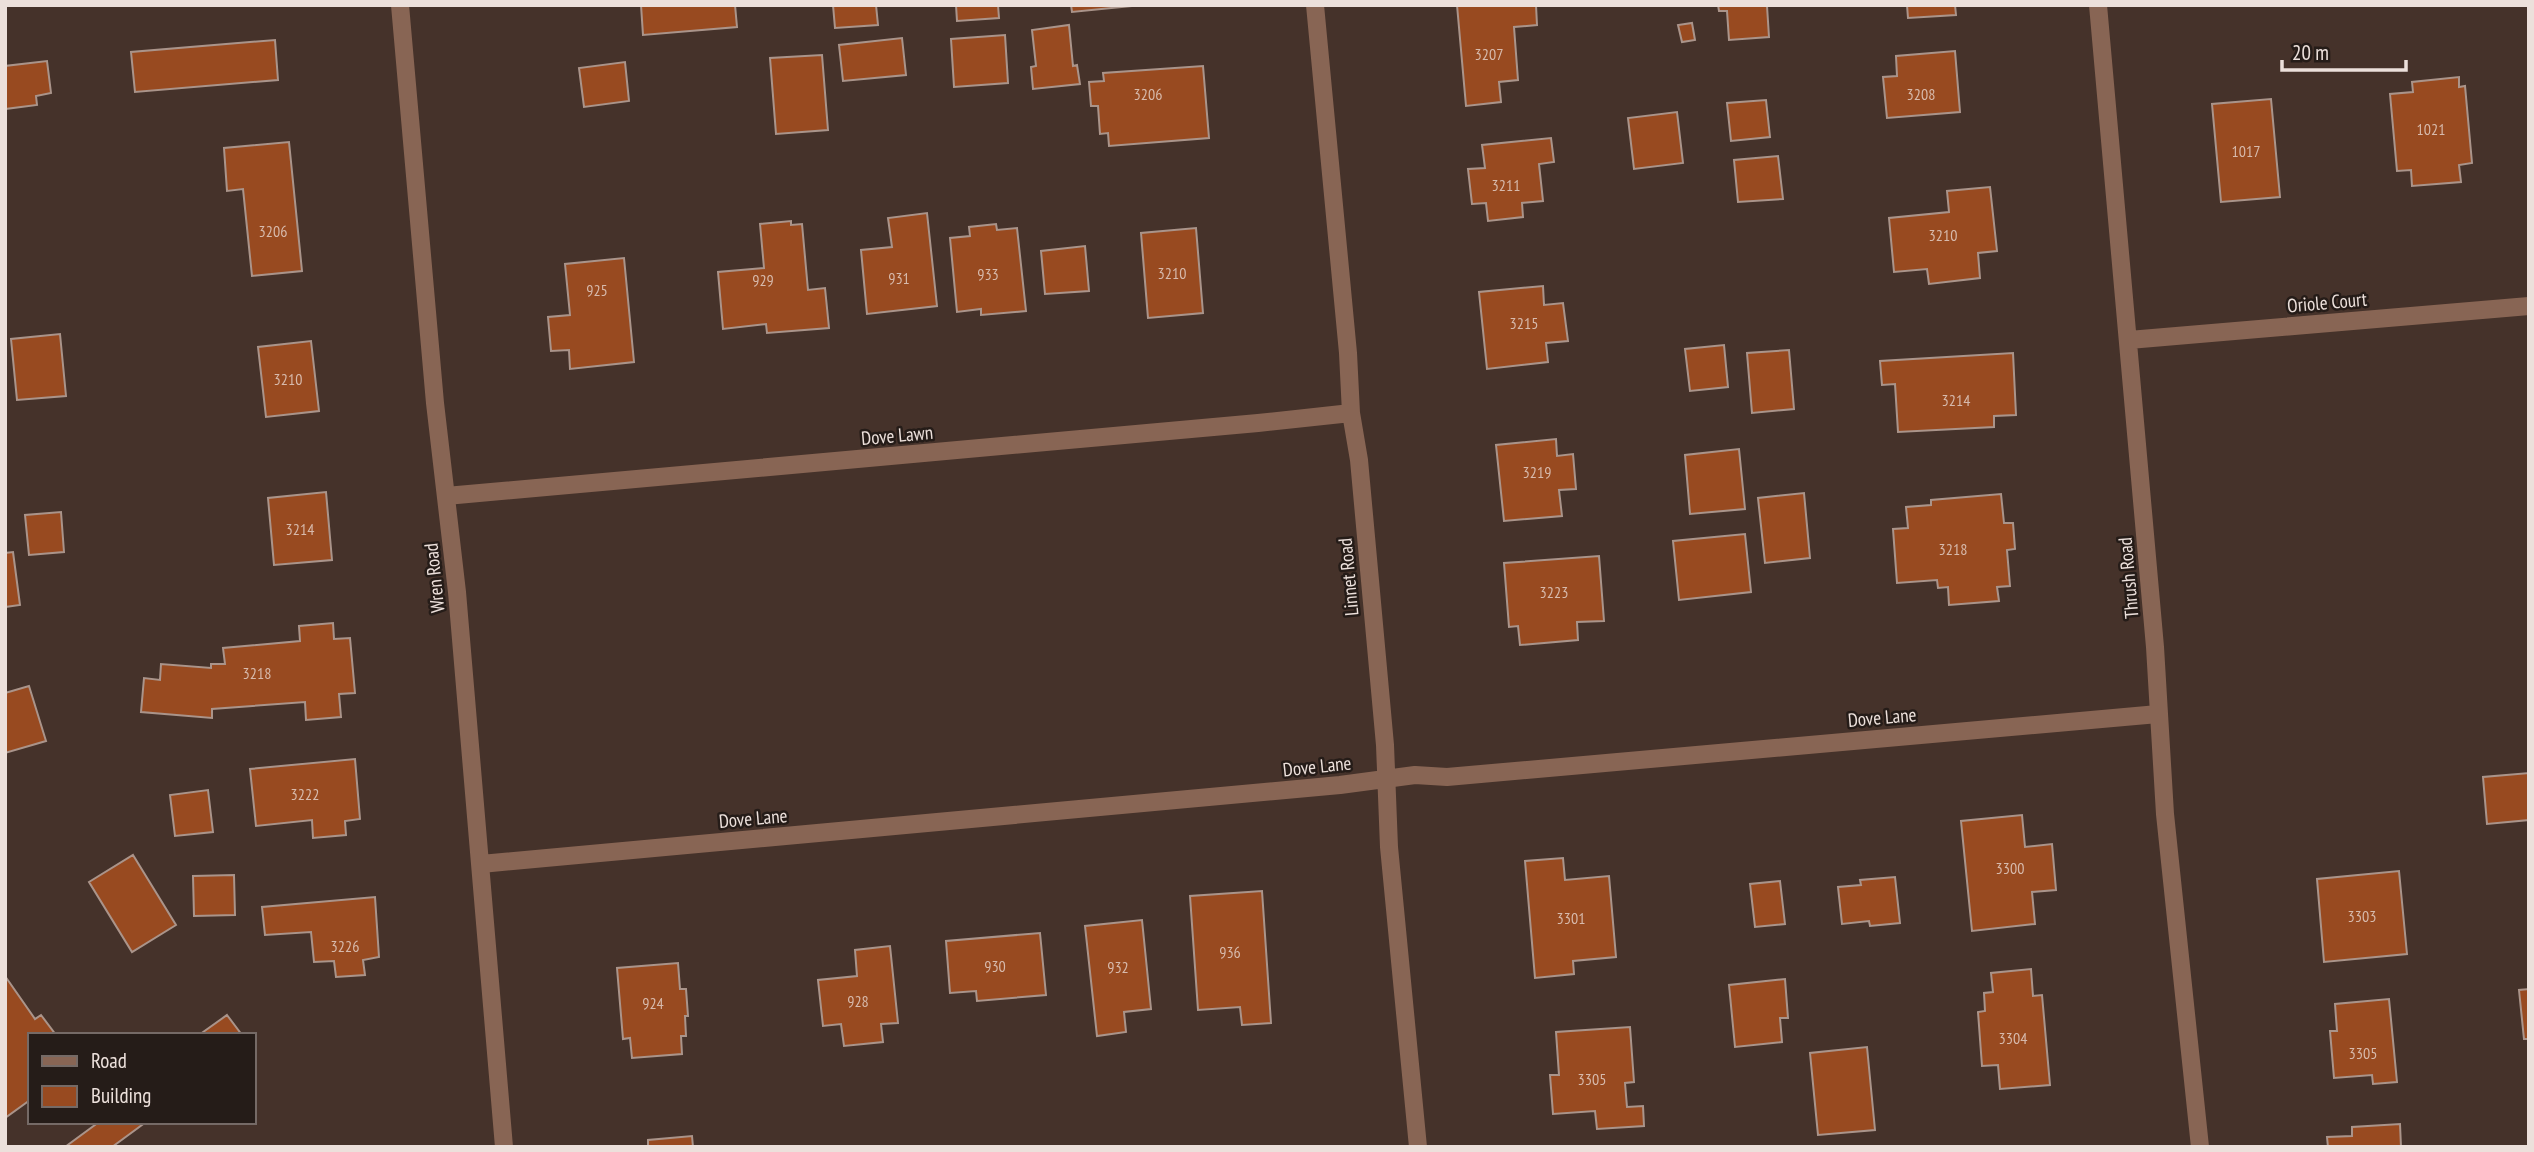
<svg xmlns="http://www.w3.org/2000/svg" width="2534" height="1152" font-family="'PT Sans Narrow',sans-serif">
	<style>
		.building { fill: #984a20; stroke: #aa948a; stroke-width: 2 }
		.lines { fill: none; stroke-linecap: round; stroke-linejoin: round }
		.street { stroke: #886554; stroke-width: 18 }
		.labels { text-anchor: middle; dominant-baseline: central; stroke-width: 5; stroke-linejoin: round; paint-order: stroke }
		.number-label { font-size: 16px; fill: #d7baac }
		.street-label { font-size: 19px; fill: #ece0db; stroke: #251c18 }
	</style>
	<rect width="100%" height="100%" fill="#45322a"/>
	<path class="building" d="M641,5H735L737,27L643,35Z
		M833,5H876L878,25L835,28Z
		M956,5H998L999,18L957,21Z
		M1071,5H1131V6L1072,12Z
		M1457,5H1536L1537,25L1514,27L1518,80L1499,82L1501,102L1466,106Z
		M1718,5L1767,6L1769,37L1729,40L1727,11H1719Z
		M1907,5H1955L1956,15L1908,18Z
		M1692,23L1695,40L1682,42L1678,25Z
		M1069,25L1073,66L1077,65L1080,84L1033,89L1031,67L1036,66L1032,30Z
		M1005,35L1008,83L954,87L951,39Z
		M902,38L906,75L843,81L839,45Z
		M275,40L278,80L135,92L131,52Z
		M1955,51L1960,112L1887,118L1883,77L1897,76L1896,56Z
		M822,55L828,130L776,134L770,58Z
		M47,61L51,93L36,96L37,105L5,109V66Z
		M625,62L629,101L584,107L579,68Z
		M1203,66L1209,138L1109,146L1108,133L1100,134L1098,106H1091L1089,82L1104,81L1103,73Z
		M2459,77V87L2465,86L2472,163L2459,165L2461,182L2412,186L2411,170L2397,171L2390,94L2413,92L2412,82Z
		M2271,99L2280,197L2221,202L2212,104Z
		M1766,100L1770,137L1731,141L1727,103Z
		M1677,112L1683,163L1634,169L1628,118Z
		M1551,138L1554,162L1539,164L1543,201L1522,203L1523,217L1488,221L1486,203L1472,204L1468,169L1485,168L1482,145Z
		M289,142L302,271L252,276L243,189L227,191L224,148Z
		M1778,156L1783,199L1738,202L1734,160Z
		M1990,187L1997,251L1978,253L1980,278L1929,284L1927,269L1894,272L1889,218L1949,212L1947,191Z
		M927,213L937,306L867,314L861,250L892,247L888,218Z
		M791,221V225L802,224L808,290L825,288L829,328L767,333L766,324L723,329L718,272L764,268L760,224Z
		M996,224L997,230L1017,228L1026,311L981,315V309L957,312L950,238L970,236L969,227Z
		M1196,228L1203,313L1148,318L1141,233Z
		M1085,246L1089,291L1045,294L1041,251Z
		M624,258L634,362L570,369L569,350L551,351L548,317L570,315L565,264Z
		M1543,286L1544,305L1563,303L1568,341L1546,343L1548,362L1487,369L1479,292Z
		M60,334L66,396L17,400L11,339Z
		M311,341L319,411L266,417L258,347Z
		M1724,345L1728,387L1690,391L1685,349Z
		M1789,350L1794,409L1752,413L1747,353Z
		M2013,353L2016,415L1994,416V427L1898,432L1895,384L1882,385L1880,361Z
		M1556,439L1557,456L1573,454L1576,489L1559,490L1562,516L1504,521L1496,445Z
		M1739,449L1745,509L1690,514L1685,455Z
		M326,492L332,560L274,565L268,498Z
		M1804,493L1810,558L1765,563L1758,498Z
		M2001,494L2004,523H2013L2015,549L2007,550L2010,586L1997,587L1999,601L1949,605L1948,587L1938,588L1937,580L1897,583L1893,529L1908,528L1906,507L1931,505V500Z
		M61,512L64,552L29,555L25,515Z
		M1745,534L1751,592L1679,600L1673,541Z
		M13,552L20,605L5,607V553Z
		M1599,556L1604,621L1577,622L1578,640L1520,645L1518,626L1509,627L1504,563Z
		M333,623L334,639L350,638L355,693L339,694L341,717L306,720L305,702L212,709V718L141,712L144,678L160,680L161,664L211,668V664H225L223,648L300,641L299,626Z
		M29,686L46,741L5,753V693Z
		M355,759L360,819L345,821L346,835L313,838L312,820L256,826L250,769Z
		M2529,773V820L2487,824L2483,777Z
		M208,790L213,832L175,836L170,795Z
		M2022,815L2025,847L2052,844L2056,890L2032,892L2035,924L1972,931L1961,821Z
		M133,855L176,925L132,952L89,882Z
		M1563,858L1565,880L1609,876L1616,957L1573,961L1574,974L1535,978L1525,861Z
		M2399,871L2407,954L2324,962L2317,879Z
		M234,875L235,915L194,916L193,876Z
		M1895,877L1900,923L1870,926L1869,921L1842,924L1838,887L1861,885L1860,880Z
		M1780,881L1785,924L1755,927L1750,884Z
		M1262,891L1271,1023L1242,1025L1240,1007L1198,1010L1190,896Z
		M375,897L379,957L363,960L365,975L336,977L334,961L314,962L311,932L265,935L262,907Z
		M1142,920L1151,1009L1124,1012L1126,1032L1097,1036L1085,926Z
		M1040,933L1046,995L977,1001L976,991L950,993L946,941Z
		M890,946L898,1023L881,1024L883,1042L844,1046L841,1024L823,1026L818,980L857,976L855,950Z
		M678,963L680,989H686L688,1016H685L686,1036H681L682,1054L632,1058L630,1038L623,1039L617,968Z
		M2031,969L2033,996L2042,995L2050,1085L2000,1089L1998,1065L1982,1066L1978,1012L1985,1011L1984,993L1993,992L1991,973Z
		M5,976L35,1019L41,1015L56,1035H30V1100L5,1118Z
		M1785,979L1788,1018H1780L1782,1042L1735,1047L1729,985Z
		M2529,989V1039H2524L2519,990Z
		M2389,999L2397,1082L2373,1084L2372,1075L2334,1078L2330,1031H2337L2335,1004Z
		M227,1015L242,1035H199Z
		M1630,1027L1634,1082L1625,1083L1627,1107L1643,1106L1644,1126L1597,1129L1595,1111L1553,1114L1550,1075H1559L1556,1032Z
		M1867,1047L1875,1130L1818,1135L1810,1053Z
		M99,1122H146L112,1147H65Z
		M2400,1124L2401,1147H2328L2327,1137L2352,1136V1127Z
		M692,1136L693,1147H648V1140Z"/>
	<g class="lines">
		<path class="street" d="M400,5L435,403L457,592L504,1147
			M1315,5L1348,353L1351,413L1359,460L1385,745L1389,847L1418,1147
			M2098,5L2155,647L2165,814L2200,1147
			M2129,340L2529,306
			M446,496L1258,423L1351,413
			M481,864L1340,785L1415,775L1447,777L2158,714"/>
	</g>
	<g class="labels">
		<g class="number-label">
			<text x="1489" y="54">3207</text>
			<text x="1148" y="94">3206</text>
			<text x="1921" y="94">3208</text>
			<text x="2431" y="129">1021</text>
			<text x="2246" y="151">1017</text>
			<text x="1506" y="185">3211</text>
			<text x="273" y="231">3206</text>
			<text x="1943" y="235">3210</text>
			<text x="1172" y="273">3210</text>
			<text x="988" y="274">933</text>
			<text x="899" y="278">931</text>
			<text x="763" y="280">929</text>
			<text x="597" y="290">925</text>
			<text x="1524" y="323">3215</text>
			<text x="288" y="379">3210</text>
			<text x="1956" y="400">3214</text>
			<text x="1537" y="472">3219</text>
			<text x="300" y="529">3214</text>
			<text x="1953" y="549">3218</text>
			<text x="1554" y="592">3223</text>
			<text x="257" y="673">3218</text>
			<text x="305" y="794">3222</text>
			<text x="2010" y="868">3300</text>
			<text x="2362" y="916">3303</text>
			<text x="1571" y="918">3301</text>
			<text x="345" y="946">3226</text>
			<text x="1230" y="952">936</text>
			<text x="995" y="966">930</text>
			<text x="1118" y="967">932</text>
			<text x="858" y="1001">928</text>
			<text x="653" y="1003">924</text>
			<text x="2013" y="1038">3304</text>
			<text x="2363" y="1053">3305</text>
			<text x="1592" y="1079">3305</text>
		</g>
		<g class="street-label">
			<text transform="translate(2327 302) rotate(-5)">Oriole Court</text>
			<text transform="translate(897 435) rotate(-5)">Dove Lawn</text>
			<text transform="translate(1348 577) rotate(-95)">Linnet Road</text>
			<text transform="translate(434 578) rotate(-96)">Wren Road</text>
			<text transform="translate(2128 578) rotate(-95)">Thrush Road</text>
			<text transform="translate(1882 717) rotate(-5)">Dove Lane</text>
			<text transform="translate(1317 766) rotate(-6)">Dove Lane</text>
			<text transform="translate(753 818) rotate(-5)">Dove Lane</text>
		</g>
	</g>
	<rect width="2534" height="1152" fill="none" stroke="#ece0db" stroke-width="14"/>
	<rect x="28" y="1033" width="228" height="91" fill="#251c18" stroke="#756a66" stroke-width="2"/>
	<rect x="42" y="1056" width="35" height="10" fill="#886554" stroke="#756a66" stroke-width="2"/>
	<text x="91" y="1068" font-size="21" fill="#ece0db">Road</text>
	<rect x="42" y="1086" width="35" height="21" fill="#984a20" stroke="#756a66" stroke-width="2"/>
	<text x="91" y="1103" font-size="21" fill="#ece0db">Building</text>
	<path d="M2282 60v10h124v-10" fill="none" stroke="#ece0db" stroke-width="3.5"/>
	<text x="2292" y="60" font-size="21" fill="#ece0db" stroke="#251c18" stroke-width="5" paint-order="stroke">20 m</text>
</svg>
